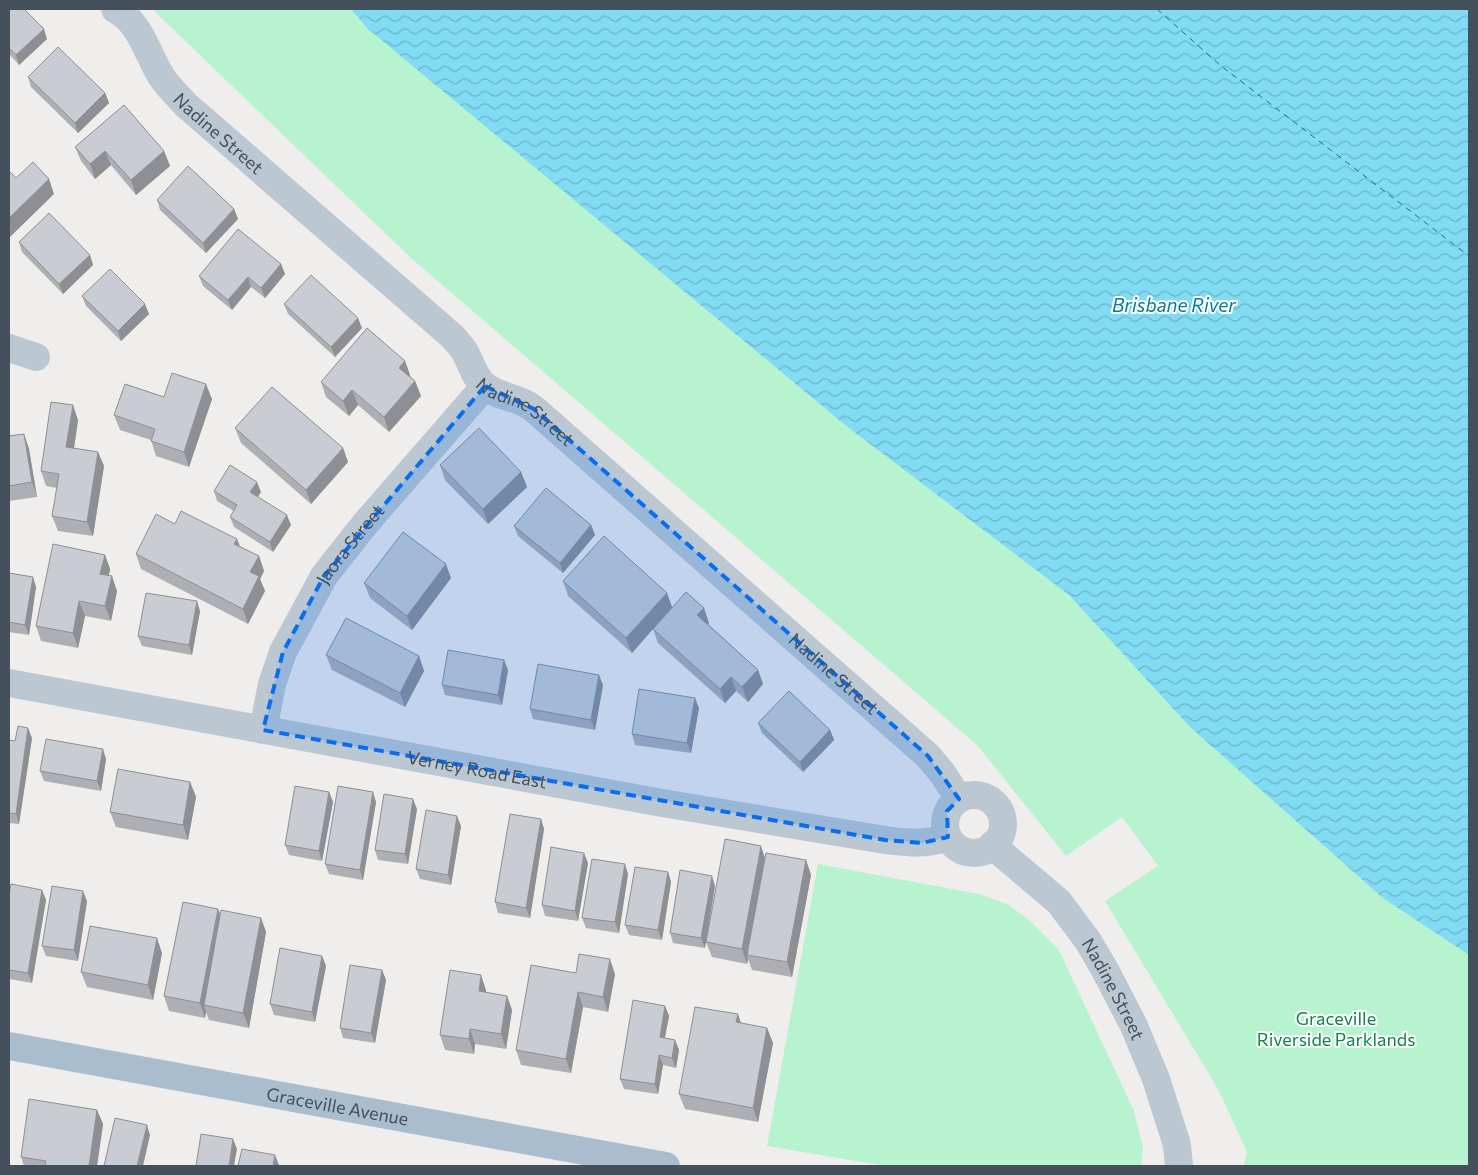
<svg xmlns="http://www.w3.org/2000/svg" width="1478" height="1175" font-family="Commissioner,sans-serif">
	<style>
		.green { fill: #b7f3ce }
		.water { fill: url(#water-waves) }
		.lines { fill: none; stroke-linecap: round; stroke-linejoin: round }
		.ferry { stroke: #037b9c; stroke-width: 1; stroke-dasharray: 6 5; stroke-linecap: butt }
		.minor { stroke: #bcc8d1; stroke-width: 28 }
		.major { stroke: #aabdcf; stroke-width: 28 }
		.wall { fill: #adafb5 }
		.shaded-wall { fill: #8d8f94 }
		.building { fill: #c9ccd3; stroke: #8d8f94 }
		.marked { fill: #096def; fill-opacity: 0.2; stroke: #096def; stroke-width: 4; stroke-dasharray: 10 6; stroke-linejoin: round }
		.labels { text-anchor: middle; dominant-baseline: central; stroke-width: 4; stroke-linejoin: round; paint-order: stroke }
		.street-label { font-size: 18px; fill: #44515d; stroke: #fff }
		.park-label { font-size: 18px; fill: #0f844a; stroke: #fff }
		.water-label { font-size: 19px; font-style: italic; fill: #037b9c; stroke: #fff }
	</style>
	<defs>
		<pattern id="water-waves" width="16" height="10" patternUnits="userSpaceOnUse" patternTransform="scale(1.25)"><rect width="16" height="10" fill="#80dbf3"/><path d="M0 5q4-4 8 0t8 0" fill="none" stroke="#6ab4c8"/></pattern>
	</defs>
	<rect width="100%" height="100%" fill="#f0eded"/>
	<path class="green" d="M152,9H351L368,29L845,425L1069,595L1190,727L1384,899L1469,955V1166H1244L1247,1152L1218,1089L1105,901L1158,866L1122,817L1066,856L977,745L411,258Z
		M818,864L979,894L1007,904L1028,919L1059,950L1134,1111L1143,1148L1141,1166H886L767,1146Z"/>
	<path class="water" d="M351,9H1469V955L1384,899L1190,727L1069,595L845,425L368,29Z"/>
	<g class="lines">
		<path class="ferry" d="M1157,9L1221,66L1469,256"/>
		<g class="minor">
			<path id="s1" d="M115,9C140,22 147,53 161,76C168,87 178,96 186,105L453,337C458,343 464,349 467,356C473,367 474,377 485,386C499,398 518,396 534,409L928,756L943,774L959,799"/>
			<path d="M9,348L36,357"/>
			<path id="s2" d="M9,683L662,803L885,840C907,843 926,845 948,837"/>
			<path id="s3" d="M263,730L272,684L283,652L324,576L365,524L485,386"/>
			<circle cx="974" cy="824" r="29"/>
			<path id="s4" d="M993,844L1001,853L1059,902L1088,941L1105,970L1134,1026L1156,1079L1177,1145L1179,1166"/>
		</g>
		<path class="major" id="s5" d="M9,1046L666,1166"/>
	</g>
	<path class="wall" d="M9,9L47,39L19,65L9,54Z
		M28,77L105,93L109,103L78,133L31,87Z
		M75,147L164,151L170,166L136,195L111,165L95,179L81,161Z
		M157,200L234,209L238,219L206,253L160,210Z
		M19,242L90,255L93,265L63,294L22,252Z
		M281,264L285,274L265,298L251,287L232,310L203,286L199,276Z
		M82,296L149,314L121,341L86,306Z
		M284,304L362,328L335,357L288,314Z
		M405,361L410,375V376L415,381L421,396L389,432L358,405L349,416L326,397L321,382Z
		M164,397L212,399L189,467L156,456L151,440L120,430L114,415Z
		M78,420L74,448L98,452L104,466L93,536L58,531L52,516L57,488L46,486L41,471Z
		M235,428L343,448L348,462L311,504L241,443Z
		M24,434L29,449L37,497L9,501V436Z
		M440,465L521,472L527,487L488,524L445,480Z
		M214,491L261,492L258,497L291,525L273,552L234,527L230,517L234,511L217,501Z
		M175,524L237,539L240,546L259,556L264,571L260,579L265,591L248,624L141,569L136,554Z
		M591,525L595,535L563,573L518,536L514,526Z
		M105,555L110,569L109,575L117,591L111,621L85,616L78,648L41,641L36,626Z
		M9,573L36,587L29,635L9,632Z
		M451,578L412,630L370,598L364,583Z
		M563,581L667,593L672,607L709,623L708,624L758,670L763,684L748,702L736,691L725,703L658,643L653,629L632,653L568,596Z
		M200,611L192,655L142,646L138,636Z
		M326,655L419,656L424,671L405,707L332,670Z
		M508,670L502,705L445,695L442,685Z
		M603,685L595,730L533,719L530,709Z
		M699,708L691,753L635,745L632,734Z
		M758,723L830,730L834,740L803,772L762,733Z
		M32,738L19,824L9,823V740L15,741Z
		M106,759L101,791L44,781L40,771Z
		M190,782L196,797L188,840L116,827L110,812Z
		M329,792L333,802L322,861L289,855L285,845Z
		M376,802L363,880L329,874L325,864Z
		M417,809L408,864L378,860L375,850Z
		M541,819L544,829L530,918L498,913L495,902Z
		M461,826L451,885L420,879L416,869Z
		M765,857L806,860L811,875L792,977L752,970L748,959L747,964L712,957L706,942Z
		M588,863L578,921L545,916L542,905Z
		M668,872L671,882L662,940L629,935L625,925Z
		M628,874L619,933L586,928L582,918Z
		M715,886L705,948L673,943L670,933Z
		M42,890L46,900L32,983L9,979V895Z
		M87,901L78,961L46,956L42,946Z
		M220,914L261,918L266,932L249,1028L209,1020L206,1012L205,1018L169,1011L164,996Z
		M162,953L153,1000L87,987L81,972Z
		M322,956L326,966L315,1022L274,1015L270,1004Z
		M382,970L386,980L375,1043L343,1038L340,1028Z
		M576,973L615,974L608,1012L583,1007L571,1073L521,1065L516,1050Z
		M486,990V992L507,996L512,1010L506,1049L475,1044L474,1054L445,1050L440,1035Z
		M665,1006L669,1016L665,1038L675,1040L679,1050L676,1068L663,1065L658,1094L624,1089L620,1079Z
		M741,1023L767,1028L773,1043L758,1122L685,1109L679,1094Z
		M97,1110L103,1124L97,1166H24L21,1157Z"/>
	<path class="shaded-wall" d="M44,29L47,39L19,65L16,55Z
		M105,93L109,103L78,133L75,123Z
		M105,151L111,165L95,179L90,164Z
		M164,151L170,166L136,195L131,180Z
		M49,179L54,194L9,238V218Z
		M234,209L238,219L206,253L203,243Z
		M90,255L93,265L63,294L59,284Z
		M281,264L285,274L265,298L261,288Z
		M248,277L251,287L232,310L228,300Z
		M145,304L149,314L121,341L118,331Z
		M358,318L362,328L335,357L331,347Z
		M405,361L410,375L405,382L399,368Z
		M415,381L421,396L389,432L384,417Z
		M206,384L212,399L189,467L184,452Z
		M352,390L358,405L349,416L343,401Z
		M73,405L78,420L72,462L66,447Z
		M24,434L29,449L37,497L32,482Z
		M343,448L348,462L311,504L306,490Z
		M98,452L104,466L93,536L87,522Z
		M521,472L527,487L488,524L483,509Z
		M257,482L261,492L254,502L250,492Z
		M287,515L291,525L273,552L270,542Z
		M591,525L595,535L563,573L560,563Z
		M237,539L242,554L234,544Z
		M105,555L110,569L106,588L100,574Z
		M259,556L264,571L260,579L265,591L248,624L243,609L250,572Z
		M446,564L451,578L412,630L407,616Z
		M112,576L117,591L111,621L105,606Z
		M33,577L36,587L29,635L25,625Z
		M667,593L672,607L632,653L626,638Z
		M79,601L85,616L78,648L73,633Z
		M197,601L200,611L192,655L189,645Z
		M704,608L709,623L703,630L697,615Z
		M419,656L424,671L405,707L400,693Z
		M504,660L508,670L502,705L498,695Z
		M758,670L763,684L748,702L742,687Z
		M599,675L603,685L595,730L591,720Z
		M731,677L736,691L725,703L720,689Z
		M695,698L699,708L691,753L687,743Z
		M28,728L32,738L19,824L16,814Z
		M830,730L834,740L803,772L800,762Z
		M103,749L106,759L101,791L97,781Z
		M190,782L196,797L188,840L183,825Z
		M329,792L333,802L322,861L319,851Z
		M373,792L376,802L363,880L360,870Z
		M413,799L417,809L408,864L405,854Z
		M457,816L461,826L451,885L448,875Z
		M541,819L544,829L530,918L526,908Z
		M761,846L766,861L747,955L748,959L747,964L742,949Z
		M584,853L588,863L578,921L575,911Z
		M806,860L811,875L792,977L787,962Z
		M625,864L628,874L619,933L615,922Z
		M668,872L671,882L662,940L658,930Z
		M712,876L715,886L705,948L701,938Z
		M42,890L46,900L32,983L28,973Z
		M83,891L87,901L78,961L74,950Z
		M218,909L224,924L204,1005L206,1012L205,1018L200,1003Z
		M261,918L266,932L249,1028L243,1013Z
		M157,938L162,953L153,1000L148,985Z
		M322,956L326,966L315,1022L312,1012Z
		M610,959L615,974L608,1012L603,997Z
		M382,970L386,980L375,1043L371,1033Z
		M481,975L486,990L484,1006L479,991Z
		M578,992L583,1007L571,1073L566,1059Z
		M507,996L512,1010L506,1049L501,1034Z
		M665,1006L669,1016L663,1047L660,1037Z
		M738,1014L743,1029L736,1022Z
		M767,1028L773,1043L758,1122L753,1108Z
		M470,1029L475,1044L474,1054L469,1039Z
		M675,1040L679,1050L676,1068L672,1058Z
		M659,1055L663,1065L658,1094L655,1084Z
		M97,1110L103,1124L97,1166H89Z
		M147,1125L150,1135L143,1166H137Z
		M233,1139L237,1149L234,1166H229Z
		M275,1155L279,1165V1166H273Z"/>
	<path class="building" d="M9,9H24L44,29L16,55L9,48Z
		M58,47L105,93L75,123L28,77Z
		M124,105L164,151L131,180L105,151L90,164L75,147Z
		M33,162L49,179L9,218V171L16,178Z
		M188,166L234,209L203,243L157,200Z
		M49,213L90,255L59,284L19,242Z
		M238,229L281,264L261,288L248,277L228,300L199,276Z
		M110,269L145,304L118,331L82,296Z
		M311,275L358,318L331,347L284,304Z
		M367,328L405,361L399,368L415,381L384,417L352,390L343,401L321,382Z
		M172,373L206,384L184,452L151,441L155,429L114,415L125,384L164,397Z
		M272,387L343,448L306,490L235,428Z
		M51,402L73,405L66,447L98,452L87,522L52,516L59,474L41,471Z
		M479,428L521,472L483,509L440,465Z
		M24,434L32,482L9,486V436Z
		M230,465L257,482L250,492L287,515L270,542L230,517L237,505L214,491Z
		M546,488L591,525L560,563L514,526Z
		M181,511L237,539L234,544L259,556L250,572L259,576L243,609L136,554L156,514L175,524Z
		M403,532L446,564L407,616L364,583Z
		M604,536L667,593L626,638L563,581Z
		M53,544L105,555L100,574L112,576L105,606L79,601L73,633L36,626Z
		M9,573L33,577L25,625L9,622Z
		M686,592L704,608L697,615L758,670L742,687L731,677L720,689L653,629Z
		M146,593L197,601L189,645L138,636Z
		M346,618L419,656L400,693L326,655Z
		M448,650L504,660L498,695L442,685Z
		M538,664L599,675L591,720L530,709Z
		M639,689L695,698L687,743L632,734Z
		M789,691L830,730L800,762L758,723Z
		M18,726L28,728L16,814L9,813V740L15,741Z
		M46,739L103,749L97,781L40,771Z
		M118,769L190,782L183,825L110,812Z
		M295,786L329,792L319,851L285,845Z
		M338,786L373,792L360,870L325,864Z
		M384,794L413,799L405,854L375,850Z
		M426,810L457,816L448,875L416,869Z
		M510,814L541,819L526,908L495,902Z
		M725,839L761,846L742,949L706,942Z
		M551,847L584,853L575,911L542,905Z
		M766,853L806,860L787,962L747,955Z
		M592,859L625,864L615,922L582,918Z
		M635,867L668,872L658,930L625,925Z
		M680,870L712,876L701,938L670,933Z
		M11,884L42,890L28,973L9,970V895Z
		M52,886L83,891L74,950L42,946Z
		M183,902L218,909L200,1003L164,996Z
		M221,910L261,918L243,1013L204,1005Z
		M90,926L157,938L148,985L81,972Z
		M280,948L322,956L312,1012L270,1004Z
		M579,954L610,959L603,997L578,992L566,1059L516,1050L531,965L576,973Z
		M350,965L382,970L371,1033L340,1028Z
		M450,970L481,975L479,991L507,996L501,1034L470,1029L469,1039L440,1035Z
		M633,1000L665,1006L660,1037L675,1040L672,1058L659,1055L655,1084L620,1079Z
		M695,1007L738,1014L736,1022L767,1028L753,1108L679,1094Z
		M29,1099L97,1110L89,1166H45L46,1161L21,1157Z
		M115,1118L147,1125L137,1166H104Z
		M201,1134L233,1139L229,1166H196Z
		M242,1149L275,1155L273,1166H238Z"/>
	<path class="marked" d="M485,386L534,409L928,756L959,799L947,811L948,837L922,843L885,840L263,730L283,652L324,576Z"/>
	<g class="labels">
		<g class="street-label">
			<text stroke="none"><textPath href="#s1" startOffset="164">Nadine Street</textPath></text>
			<text stroke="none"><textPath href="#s1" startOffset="582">Nadine Street</textPath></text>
			<text stroke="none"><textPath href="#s3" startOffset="208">Jaora Street</textPath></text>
			<text stroke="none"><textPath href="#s1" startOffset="988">Nadine Street</textPath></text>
			<text stroke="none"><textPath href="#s2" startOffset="476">Verney Road East</textPath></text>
			<text stroke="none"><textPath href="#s4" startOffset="191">Nadine Street</textPath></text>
			<text stroke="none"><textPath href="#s5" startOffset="334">Graceville Avenue</textPath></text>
		</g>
		<g class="park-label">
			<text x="1336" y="1018">Graceville<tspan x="1336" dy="21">Riverside Parklands</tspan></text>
		</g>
		<g class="water-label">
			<text x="1174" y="304">Brisbane River</text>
		</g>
	</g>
	<rect width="1478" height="1175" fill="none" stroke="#44515d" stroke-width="20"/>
</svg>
